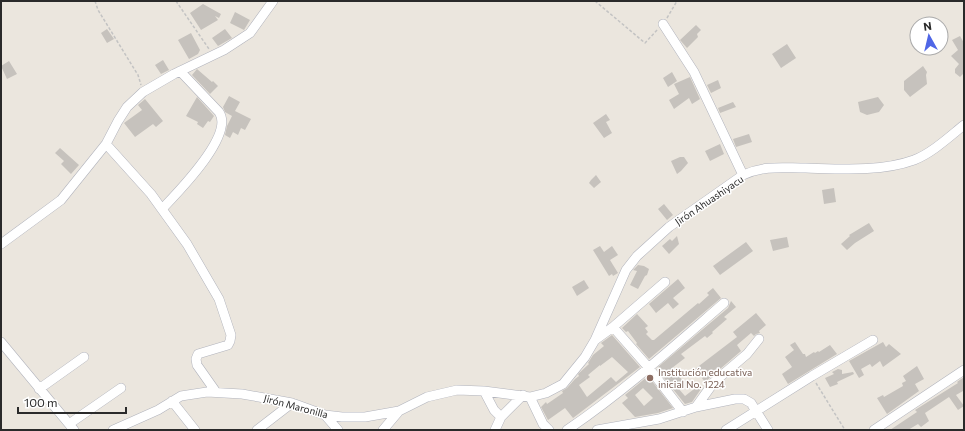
<svg xmlns="http://www.w3.org/2000/svg" width="965" height="431" font-family="Commissioner,sans-serif">
	<style>
		.building { fill: #c6c2bd; fill-rule: evenodd }
		.lines { fill: none; stroke-linecap: round; stroke-linejoin: round }
		.street-casing { stroke: #b1b3bc; stroke-width: 10 }
		.path { stroke: #c3c3c3; stroke-width: 1.5; stroke-dasharray: 3 2; stroke-linecap: butt }
		.street { stroke: #fff; stroke-width: 9 }
		.education-dot { fill: #8d6e63; stroke: #fff; stroke-width: 1.5 }
		.labels { text-anchor: middle; dominant-baseline: central; stroke-width: 3; stroke-linejoin: round; paint-order: stroke }
		.street-label { font-size: 10px; fill: #2a2a2a; stroke: #fff }
		.education-label { font-size: 10px; fill: #785e54; stroke: #fff; text-anchor: start }
	</style>
	<rect width="100%" height="100%" fill="#ebe6de"/>
	<path class="building" d="M203,4L221,14L219,18L215,16L218,20L201,30L190,13Z
		M235,12L250,20L244,30L230,23Z
		M696,25L701,30L697,34L698,37L687,48L680,40Z
		M107,29L114,39L107,43L101,33Z
		M225,29L232,38L218,46L212,38Z
		M191,33L200,50L198,54L189,59L178,40Z
		M960,36L964,43V73L960,77L955,73V69L959,64L951,56L958,50L952,40Z
		M787,44L796,58L781,68L772,54Z
		M163,60L169,70L161,74L155,65Z
		M9,61L17,74L7,79L1,66Z
		M923,66L927,72L926,75L927,84L910,97L904,90V81Z
		M197,69L212,82L213,81L218,86L210,94L192,75Z
		M672,72L677,81L668,87L663,78Z
		M690,77L700,99L692,104L689,98L674,109L669,100L679,94L674,84Z
		M718,80L721,88L711,93L707,85Z
		M229,96L240,102L235,111L251,119L245,130L241,128L238,135L233,132L230,138L225,135L227,126L232,116L225,112L223,107Z
		M197,97L214,116L210,122L208,121L203,128L197,124L198,122L186,116Z
		M878,97L884,105L879,112L867,115L860,112L858,102Z
		M145,99L163,121L156,127L153,124L135,137L124,123L142,110L138,105Z
		M733,102L736,107L720,113L718,108Z
		M606,114L610,120L606,122L612,133L604,138L593,123Z
		M749,134L752,142L736,147L733,139Z
		M720,144L724,154L710,161L705,151Z
		M60,148L79,165L71,174L61,164L64,161L55,153Z
		M680,157H684L688,163L681,171L677,174L671,161Z
		M596,175L601,182L594,188L589,183L591,180Z
		M834,188L836,202L824,204L822,190Z
		M664,204L673,215L667,220L658,209Z
		M869,223L874,231L855,243L847,250L841,244L850,236L849,235Z
		M677,236L679,244L669,254L662,246L670,239L672,241Z
		M787,237L789,247L773,251L770,240Z
		M746,242L753,251L720,275L713,266Z
		M600,246L604,252L612,246L618,255L610,260L618,273L613,276L612,274L609,276L593,250Z
		M638,265L644,266L649,269L647,275L645,276L638,289L630,285L637,271L633,270Z
		M678,279L685,288L673,298L679,304L673,309L668,303L656,313L649,304Z
		M584,280L589,288L577,296L572,287Z
		M713,288L721,298L649,359L636,344L637,343L628,331L626,332L622,328L637,314L648,326L645,328L648,332L646,334L652,340H654L698,303L699,304L709,295L707,293Z
		M731,301L736,307L724,317L727,319L712,332L713,333L707,338L705,336L681,354L685,358L672,368L684,382L678,388L685,396L698,386L701,389L692,402L685,404L660,373L662,371L658,367L728,308Z
		M756,313L766,325L759,331L760,333L756,334L754,336L751,333L737,345L741,351L705,382L695,369L737,337L733,332Z
		M612,335L640,367L573,418L565,408L548,420L541,407L546,402L547,404L563,393L562,391L567,388L575,379L579,376L578,374L589,364L588,363L593,355L604,346L601,343ZM612,357L628,372L616,382L611,377L587,397L579,385L590,377L588,375L600,365V366Z
		M795,342L803,354H805L806,357L814,352L815,353L818,351L819,352L830,345L837,354L788,384L782,374L792,367L785,357L794,350L790,345Z
		M883,342L886,347L889,344L901,354L883,367L880,361L872,367L870,364L861,369L864,375L859,378L849,361Z
		M917,366L924,379L915,384L919,391L887,414L877,398L883,395L884,397L903,386L902,383L906,381L903,376Z
		M838,369L842,370V374L853,372L854,374L837,382L838,384L830,387L825,378L834,374L832,372Z
		M648,376L673,408L658,413L635,417L622,403L628,398L625,395ZM643,388L653,398L644,406L635,395Z
		M964,377V393L963,391L956,395L964,406L958,410L949,397L925,413L929,421L921,427L918,424L908,430H890L917,412L915,410L958,383L957,382Z"/>
	<g class="lines">
		<defs>
			<path id="street" d="M663,24L694,72L743,175
				M106,144L151,194L187,244L219,299L231,335L230,341L228,345L198,354L196,359L197,365L216,392
				M162,209C178,192 235,135 219,112L180,71
				M1,244L61,200L106,144L118,121L127,107L143,92L174,74L224,50L250,33L273,1
				M613,327L665,282
				M595,340L613,327L649,368L683,412
				M1,342L74,430
				M39,389L84,357
				M484,391L494,410L501,417
				M530,397L543,424L549,430
				M172,401L195,430
				M696,407L714,382L747,354L759,339
				M325,415L338,430
				M69,424L121,388
				M113,430L158,410L181,396L207,392L242,394L281,401L292,403L325,415L342,417H365L399,411L427,397L457,390L484,391L530,397L546,393L563,384L585,357L595,340L626,270L637,256L669,227L743,175C765,165 782,168 806,168C841,169 881,172 914,160C932,153 949,137 964,125
				M257,430L292,403
				M383,430L399,411
				M495,430L501,417L523,395
				M567,430C623,392 673,347 724,303
				M597,430L659,419L696,407L735,399H744L751,403L768,430
				M726,430L812,376L873,340
				M874,430L964,370"/>
		</defs>
		<use href="#street" class="street-casing"/>
		<path class="path" d="M95,1L98,10L138,75L141,85
			M176,1L209,49
			M595,1L645,43L658,29
			M667,18L677,1
			M816,383L845,430"/>
		<use href="#street" class="street"/>
	</g>
	<circle class="education-dot" cx="650" cy="378" r="4"/>
	<g class="labels">
		<g class="street-label">
			<text transform="translate(709 200) rotate(-34)">Jirón Ahuashiyacu</text>
			<text transform="translate(296 406) rotate(15)">Jirón Maronilla</text>
		</g>
		<g class="education-label">
			<text x="658" y="372">Institución educativa<tspan x="658" dy="12">inicial No. 1224</tspan></text>
		</g>
	</g>
	<rect width="965" height="431" fill="none" stroke="#2a2a2a" stroke-width="4"/>
	<g transform="translate(929 36) rotate(352)"><circle r="19" fill="#ffffff" stroke="#aaaaaa"/>
	<path d="M0-3L7 15L0 10L-7 15Z" fill="#4f66e6"/>
	<text y="-6" font-size="11" font-weight="bold" text-anchor="middle" fill="#2a2a2a">N</text>
	</g>
	<path d="M18 407v6h108v-6" fill="none" stroke="#2a2a2a" stroke-width="2"/>
	<text x="24" y="407" font-size="12" fill="#2a2a2a" stroke="#ffffff" stroke-width="3" paint-order="stroke">100 m</text>
</svg>
